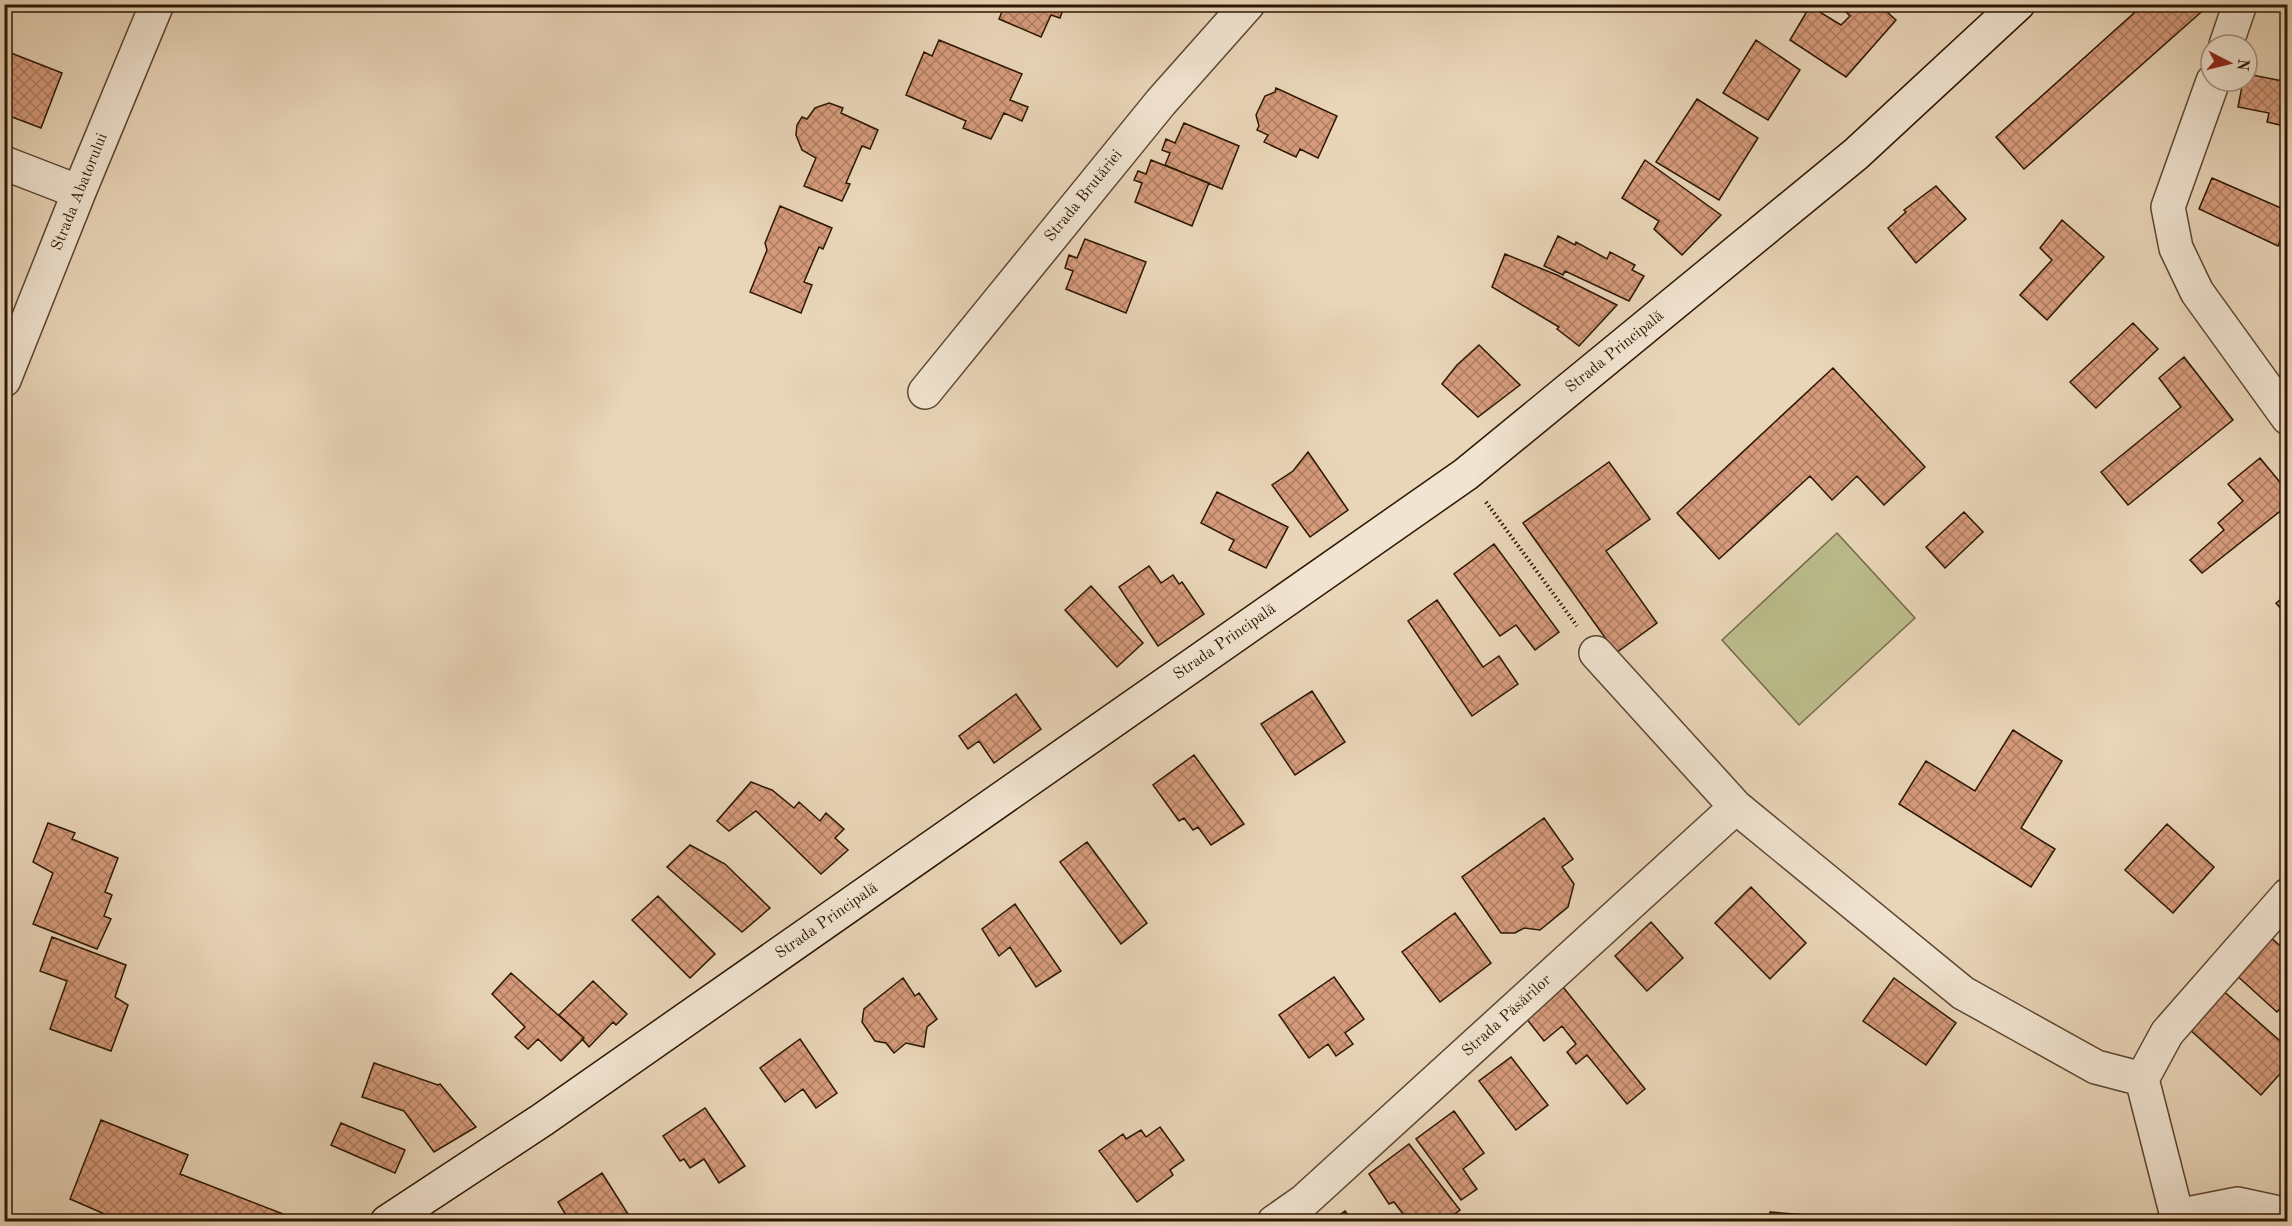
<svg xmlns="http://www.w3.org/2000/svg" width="2292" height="1226" font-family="'Old Standard TT',serif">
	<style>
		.green { fill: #bbbc8b; stroke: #746a46; stroke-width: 1.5 }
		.building { fill: url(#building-cross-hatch); stroke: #2c1702; stroke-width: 1.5 }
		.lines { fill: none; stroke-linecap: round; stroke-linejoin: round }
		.street-casing { stroke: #5b4630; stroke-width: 36 }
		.secondary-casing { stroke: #2c1702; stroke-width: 36 }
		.path { stroke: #2c1702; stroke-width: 4; stroke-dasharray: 1.5 3; stroke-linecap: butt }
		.street { stroke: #f1e4d1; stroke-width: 33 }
		.secondary { stroke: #f1e4d1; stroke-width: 33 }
		.labels { text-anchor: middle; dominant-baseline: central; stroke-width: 4.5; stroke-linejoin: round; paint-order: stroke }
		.street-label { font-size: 16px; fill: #2c1702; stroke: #f1e4d1 }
	</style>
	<defs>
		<pattern id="building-cross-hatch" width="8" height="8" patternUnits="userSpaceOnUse" patternTransform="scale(1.5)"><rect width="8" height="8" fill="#d69b7c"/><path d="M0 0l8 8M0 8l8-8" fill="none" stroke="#ae7d63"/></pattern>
	</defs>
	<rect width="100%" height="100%" fill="#e9d5b8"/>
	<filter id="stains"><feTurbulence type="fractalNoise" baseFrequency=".00333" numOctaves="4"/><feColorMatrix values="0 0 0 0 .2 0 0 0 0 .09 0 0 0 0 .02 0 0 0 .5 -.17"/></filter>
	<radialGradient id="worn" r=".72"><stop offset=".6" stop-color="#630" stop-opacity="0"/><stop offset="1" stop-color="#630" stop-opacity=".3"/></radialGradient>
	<path class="green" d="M1837,533L1915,618L1799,725L1722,640Z"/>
	<path class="building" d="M1005,4H1065L1060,18L1051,15L1041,37L999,19Z
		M1851,4H1878L1896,20L1846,77L1790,40L1810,6L1841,25L1850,16L1845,11Z
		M2144,4L2208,6L2024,169L1996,137Z
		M939,40L1022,74L1010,100L1028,107L1022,121L1004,113L991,139L963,128L966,121L906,95L924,52L932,56Z
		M1756,40L1800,70L1768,120L1723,93Z
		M11,53L62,73L41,128L4,114V93L9,81L4,78V70Z
		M2247,74L2288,82V116L2282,115L2280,125L2267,122L2269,113L2238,107L2243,81H2247Z
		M1276,88L1337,116L1318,158L1300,149L1296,157L1264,142L1268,135L1257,130L1259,126L1256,115L1265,96L1275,92Z
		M1697,99L1758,138L1719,200L1656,162Z
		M829,103L843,108L841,113L878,130L870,149L862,146L846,183L850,184L842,201L804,186L816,158L802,150L796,135L797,125L802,117L807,119L815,108Z
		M1184,123L1239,146L1222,189L1165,165L1170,153L1162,150L1166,139L1175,143Z
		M1151,160L1209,183L1192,226L1135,202L1142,183L1134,180L1138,171L1146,174Z
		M1645,160L1721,215L1682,255L1654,229L1659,221L1622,198Z
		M2212,178L2288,211V224L2278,246L2199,209Z
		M1936,186L1966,219L1916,263L1888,228L1906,212L1904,210Z
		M780,206L832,228L823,249L819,247L804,282L812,285L801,313L750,292L767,250L765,243Z
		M2062,220L2104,257L2047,320L2020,295L2052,260L2040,248Z
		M1558,236L1575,245L1576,242L1607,259L1610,252L1635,265L1632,270L1644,276L1629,301L1565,271L1563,275L1544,266Z
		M1085,239L1146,262L1126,313L1066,289L1073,271L1065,268L1069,255L1077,258Z
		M1505,254L1557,275L1617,305L1579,346L1557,329L1559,327L1492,287Z
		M2133,323L2158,349L2096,408L2070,382Z
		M1479,345L1520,385L1478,417L1442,384L1457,365Z
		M2184,357L2233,420L2128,505L2101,472L2181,407L2159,378Z
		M1833,368L1925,467L1884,505L1857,476L1832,500L1810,476L1719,559L1677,513Z
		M1308,452L1348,510L1310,537L1272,485L1293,471Z
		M2260,458L2288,492V505L2202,573L2190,560L2224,530L2218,523L2243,501L2228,484Z
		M1609,462L1650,519L1606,551L1657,623L1616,653L1523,523Z
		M1217,492L1288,527L1266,568L1229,550L1234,540L1201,523Z
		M1964,512L1983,532L1945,568L1926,547Z
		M1494,544L1559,632L1535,650L1516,625L1500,636L1454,574Z
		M1149,566L1161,583L1173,575L1179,584L1182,582L1204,614L1158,646L1119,587Z
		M1091,586L1143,643L1117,667L1065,610Z
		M2288,594V617L2276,603Z
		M1437,600L1483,667L1499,656L1518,684L1472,716L1408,621Z
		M1312,691L1345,742L1295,775L1261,724Z
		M1016,694L1041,729L994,763L979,741L968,749L959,736Z
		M2013,730L2062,761L2021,828L2055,849L2031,887L1899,804L1926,761L1975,791Z
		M1194,755L1244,824L1211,845L1198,827L1193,830L1184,818L1179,821L1153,785Z
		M751,782L772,790L794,808L799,802L820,821L826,813L844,829L835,838L848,850L821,874L756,811L729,831L717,821Z
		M1544,818L1573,859L1562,867L1574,884L1568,907L1540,930L1524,928L1515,933H1501L1462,877Z
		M48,823L75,833L72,839L118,858L105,892L112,895L104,916L111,919L97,949L33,924L53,873L33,862Z
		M2167,824L2214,867L2173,913L2125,870Z
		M1087,842L1147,923L1121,944L1060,862Z
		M690,845L725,864L770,908L742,932L667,867Z
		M1751,887L1806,943L1770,979L1715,923Z
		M658,896L715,954L690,978L632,920Z
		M1015,904L1061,971L1036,987L1010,947L999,956L982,929Z
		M1455,913L1491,963L1440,1002L1402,952Z
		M1651,922L1683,958L1647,991L1615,956Z
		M2267,934L2288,953V1001L2277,1012L2234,973Z
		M52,937L126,965L115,997L128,1005L111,1051L50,1029L67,981L40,971Z
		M511,973L584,1038L561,1061L538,1039L528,1049L515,1037L525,1027L492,994Z
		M1334,977L1364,1019L1345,1033L1353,1044L1336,1056L1328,1044L1309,1058L1279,1015Z
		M903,978L915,996L919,993L937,1019L927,1027L924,1047L906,1043L894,1053L886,1043L875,1041L862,1022L864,1009Z
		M1894,978L1956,1023L1926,1065L1863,1021Z
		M593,981L627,1014L616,1025L613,1022L589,1047L582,1039L584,1038L559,1015Z
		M1559,982L1645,1089L1627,1104L1587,1055L1576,1064L1567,1052L1576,1044L1562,1026L1544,1041L1522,1013Z
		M2220,988L2288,1048V1065L2261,1095L2187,1027Z
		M800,1039L837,1093L816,1108L803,1089L785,1102L760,1068Z
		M1511,1057L1548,1105L1516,1130L1479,1081Z
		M374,1063L438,1085L440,1084L476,1127L434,1152L404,1111L362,1097Z
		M705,1108L745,1166L719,1183L704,1159L690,1168L684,1159L680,1161L663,1136Z
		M1454,1111L1484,1153L1463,1169L1477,1189L1461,1200L1416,1139Z
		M101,1120L188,1155L180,1174L283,1214L280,1222H209L210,1220L198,1215L195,1222H123L70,1199Z
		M341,1123L405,1150L395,1173L331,1145Z
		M1160,1127L1184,1160L1170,1170L1173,1175L1137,1202L1099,1151L1123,1134L1126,1139L1141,1130L1146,1137Z
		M1409,1144L1460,1210L1443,1222H1434L1430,1215L1421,1222H1409L1394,1202L1389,1204L1369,1174Z
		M602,1173L633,1222H570L558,1202Z
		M1345,1211L1353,1222H1330Z
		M1770,1212L1845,1218V1222H1739V1215L1770,1217Z"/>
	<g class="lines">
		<defs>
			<path id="street" d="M2226,45L2240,4
				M2213,81L2168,207L2176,248L2197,292L2288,418
				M4,163L79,192
				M4,380L79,192L157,4
				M925,392L1161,102L1248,4
				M1596,653L1736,807L1963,993L2096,1067L2142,1079
				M2288,895L2167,1033L2142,1079L2177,1216L2238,1204L2288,1215
				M1274,1222L1304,1201L1736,807"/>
			<path id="secondary" d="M387,1222L542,1120L1466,474L1856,154L2018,4"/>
		</defs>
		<use href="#street" class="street-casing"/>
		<use href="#secondary" class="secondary-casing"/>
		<path class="path" d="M1486,502L1577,626"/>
		<use href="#street" class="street"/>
		<use href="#secondary" class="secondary"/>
	</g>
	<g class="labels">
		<g class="street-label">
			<text transform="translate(80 192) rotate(-68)">Strada Abatorului</text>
			<text transform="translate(1084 196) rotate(-51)">Strada Brutăriei</text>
			<text transform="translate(1615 352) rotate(-39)">Strada Principală</text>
			<text transform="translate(1225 642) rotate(-35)">Strada Principală</text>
			<text transform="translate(827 921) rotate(-35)">Strada Principală</text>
			<text transform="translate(1507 1016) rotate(-42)">Strada Păsărilor</text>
		</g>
	</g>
	<rect width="2292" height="1226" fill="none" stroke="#e9d5b8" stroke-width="24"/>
	<rect x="6" y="6" width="2280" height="1214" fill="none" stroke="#2c1702" stroke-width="3"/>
	<rect x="12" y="12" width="2268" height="1202" fill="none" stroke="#2c1702" stroke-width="1.5"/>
	<g transform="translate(2229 63) rotate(97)"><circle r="28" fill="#f1e4d1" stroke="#a2927e" stroke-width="1.5"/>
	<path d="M0-4.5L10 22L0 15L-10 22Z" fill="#8f2418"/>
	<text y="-9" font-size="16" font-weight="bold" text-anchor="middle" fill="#2c1702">N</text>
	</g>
	<rect width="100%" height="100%" filter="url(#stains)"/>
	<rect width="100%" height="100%" fill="url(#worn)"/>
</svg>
